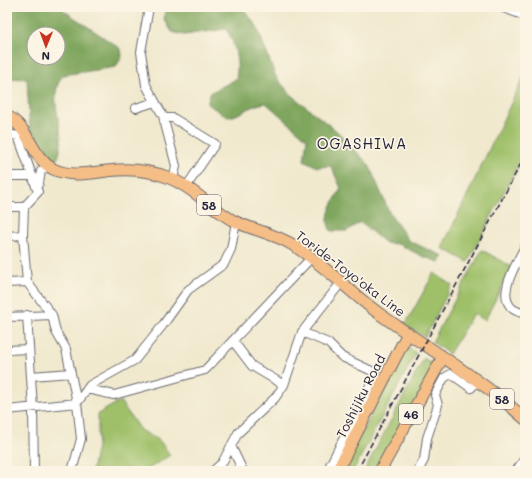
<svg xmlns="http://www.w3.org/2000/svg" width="532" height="478" font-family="Mali,sans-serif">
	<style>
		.green { fill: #9fc069; stroke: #607152 }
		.forest { fill: #7fa65d; stroke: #50644c; fill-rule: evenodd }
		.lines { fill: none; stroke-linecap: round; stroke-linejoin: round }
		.minor-casing { stroke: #6a686e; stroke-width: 10 }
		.major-casing { stroke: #6a686e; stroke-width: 13 }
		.minor { stroke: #fff; stroke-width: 8 }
		.major { stroke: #f6be87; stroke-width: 11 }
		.rail { stroke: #22223b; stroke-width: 1.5; stroke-dasharray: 6 3; stroke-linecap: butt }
		.labels { text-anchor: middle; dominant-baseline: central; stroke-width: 3.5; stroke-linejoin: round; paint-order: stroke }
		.shield { fill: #fcf5e5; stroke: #63616e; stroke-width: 1 }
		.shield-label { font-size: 12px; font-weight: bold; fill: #22223b }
		.street-label { font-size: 13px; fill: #22223b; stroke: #fcf5e5 }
		.quarter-label { font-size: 15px; letter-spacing: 1px; fill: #22223b; stroke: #fcf5e5 }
	</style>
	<rect width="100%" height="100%" fill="#fcf5e5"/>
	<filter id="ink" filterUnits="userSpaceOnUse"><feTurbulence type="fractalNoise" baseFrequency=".025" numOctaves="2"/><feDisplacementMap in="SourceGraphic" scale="8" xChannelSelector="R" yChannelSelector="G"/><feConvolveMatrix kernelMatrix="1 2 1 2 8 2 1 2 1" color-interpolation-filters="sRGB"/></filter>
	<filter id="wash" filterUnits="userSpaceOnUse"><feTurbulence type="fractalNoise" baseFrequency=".012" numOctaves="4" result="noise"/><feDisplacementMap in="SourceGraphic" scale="16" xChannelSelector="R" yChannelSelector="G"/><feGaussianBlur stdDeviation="0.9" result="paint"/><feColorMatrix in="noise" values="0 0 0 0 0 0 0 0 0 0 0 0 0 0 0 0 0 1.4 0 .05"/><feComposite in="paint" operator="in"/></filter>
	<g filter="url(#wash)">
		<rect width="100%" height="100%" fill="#f0e9ce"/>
		<path class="green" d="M525,74V151L468,262L442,248Z
			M482,250L512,267L485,320L473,314L449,354L432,342Z
			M434,273L452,285L425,337L405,325Z
			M407,347L416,353L353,471H341Z
			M424,358L435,366L379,471H364Z
			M120,401L140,430L159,440L170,455L145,471H92L98,441V414Z"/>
		<path class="forest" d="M11,7H63V10L121,49L122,56L116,67L63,75C43,101 72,135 56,161L44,156L30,133L27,79L7,78V32ZM34,34H58V58H34Z
			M167,7H242L256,25L276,77L291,95L338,132L369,165L390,214L409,241L443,256L439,262L424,257L398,244L385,243L360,222L347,231H331C322,216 335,201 341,188L331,166L317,167L304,160L307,139L266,103C248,105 243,115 228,117L207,104L210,93L236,79C239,62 236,44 226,29L184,35L172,32L164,19Z"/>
	</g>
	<g filter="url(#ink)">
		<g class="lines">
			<defs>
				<path id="minor" d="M149,7L141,52L146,85L163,116L176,166L173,180
					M501,7L525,16
					M136,108L155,102
					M164,121L167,118H173L215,144L186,187
					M7,134L18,136L38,192L24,207L23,235L27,282L52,315L56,332L66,349L77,403L81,439L72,471
					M7,176H31
					M36,187L39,183L41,171L48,166
					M7,207H24
					M7,236L23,235
					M525,246C518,262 495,295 513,309C516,311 522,313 525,314
					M7,283L27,282
					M27,315L33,408L34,471
					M7,317L52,315
					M302,332L328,343L342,357L374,372L375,376L353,420
					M233,341L252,366L284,385
					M7,350L29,349
					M31,376L71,373
					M87,389L114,395L205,370L311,258
					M7,410L77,403L90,385L135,360L163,325L188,290L224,264L231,249L236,222
					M231,446L243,471
					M213,471L222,463L238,433L275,398L284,385L302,332L340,284
					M327,471L353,420H358
					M418,471L424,460L427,438L438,405L435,395L444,378L451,374L471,388L478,381
					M516,471L525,458"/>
				<path id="major" d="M7,116C30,128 31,157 53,169C74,179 96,171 118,170C135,169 151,171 167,177C191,186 210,207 232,220C251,230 274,233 293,245C324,264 350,293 381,315C429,349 481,379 525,419
					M337,471L408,333
					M380,471L443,357"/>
			</defs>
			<use href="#minor" class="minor-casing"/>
			<use href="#major" class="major-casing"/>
			<use href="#minor" class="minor"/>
			<use href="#major" class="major"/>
			<path class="rail" d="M357,471L525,156"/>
		</g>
	</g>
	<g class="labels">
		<g class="shield">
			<rect x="197" y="195" width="24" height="20" rx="3"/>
			<rect x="490" y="389" width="24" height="20" rx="3"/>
			<rect x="399" y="404" width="24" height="20" rx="3"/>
		</g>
		<g class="shield-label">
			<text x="209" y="205">58</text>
			<text x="502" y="399">58</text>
			<text x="411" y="414">46</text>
		</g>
		<g class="street-label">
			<text transform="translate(351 273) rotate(37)">Toride-Toyo'oka Line</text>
			<text transform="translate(360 396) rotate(-63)">Toshijiku Road</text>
		</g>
		<g class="quarter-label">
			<text x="362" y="143">OGASHIWA</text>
		</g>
	</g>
	<rect width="532" height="478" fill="none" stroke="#fcf5e5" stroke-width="24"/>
	<g transform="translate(46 46) rotate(181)"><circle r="19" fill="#fcf5e5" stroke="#a5a1a1"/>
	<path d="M0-3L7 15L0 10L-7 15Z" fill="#c8321e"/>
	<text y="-6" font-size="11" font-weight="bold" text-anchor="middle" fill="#22223b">N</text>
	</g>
</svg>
